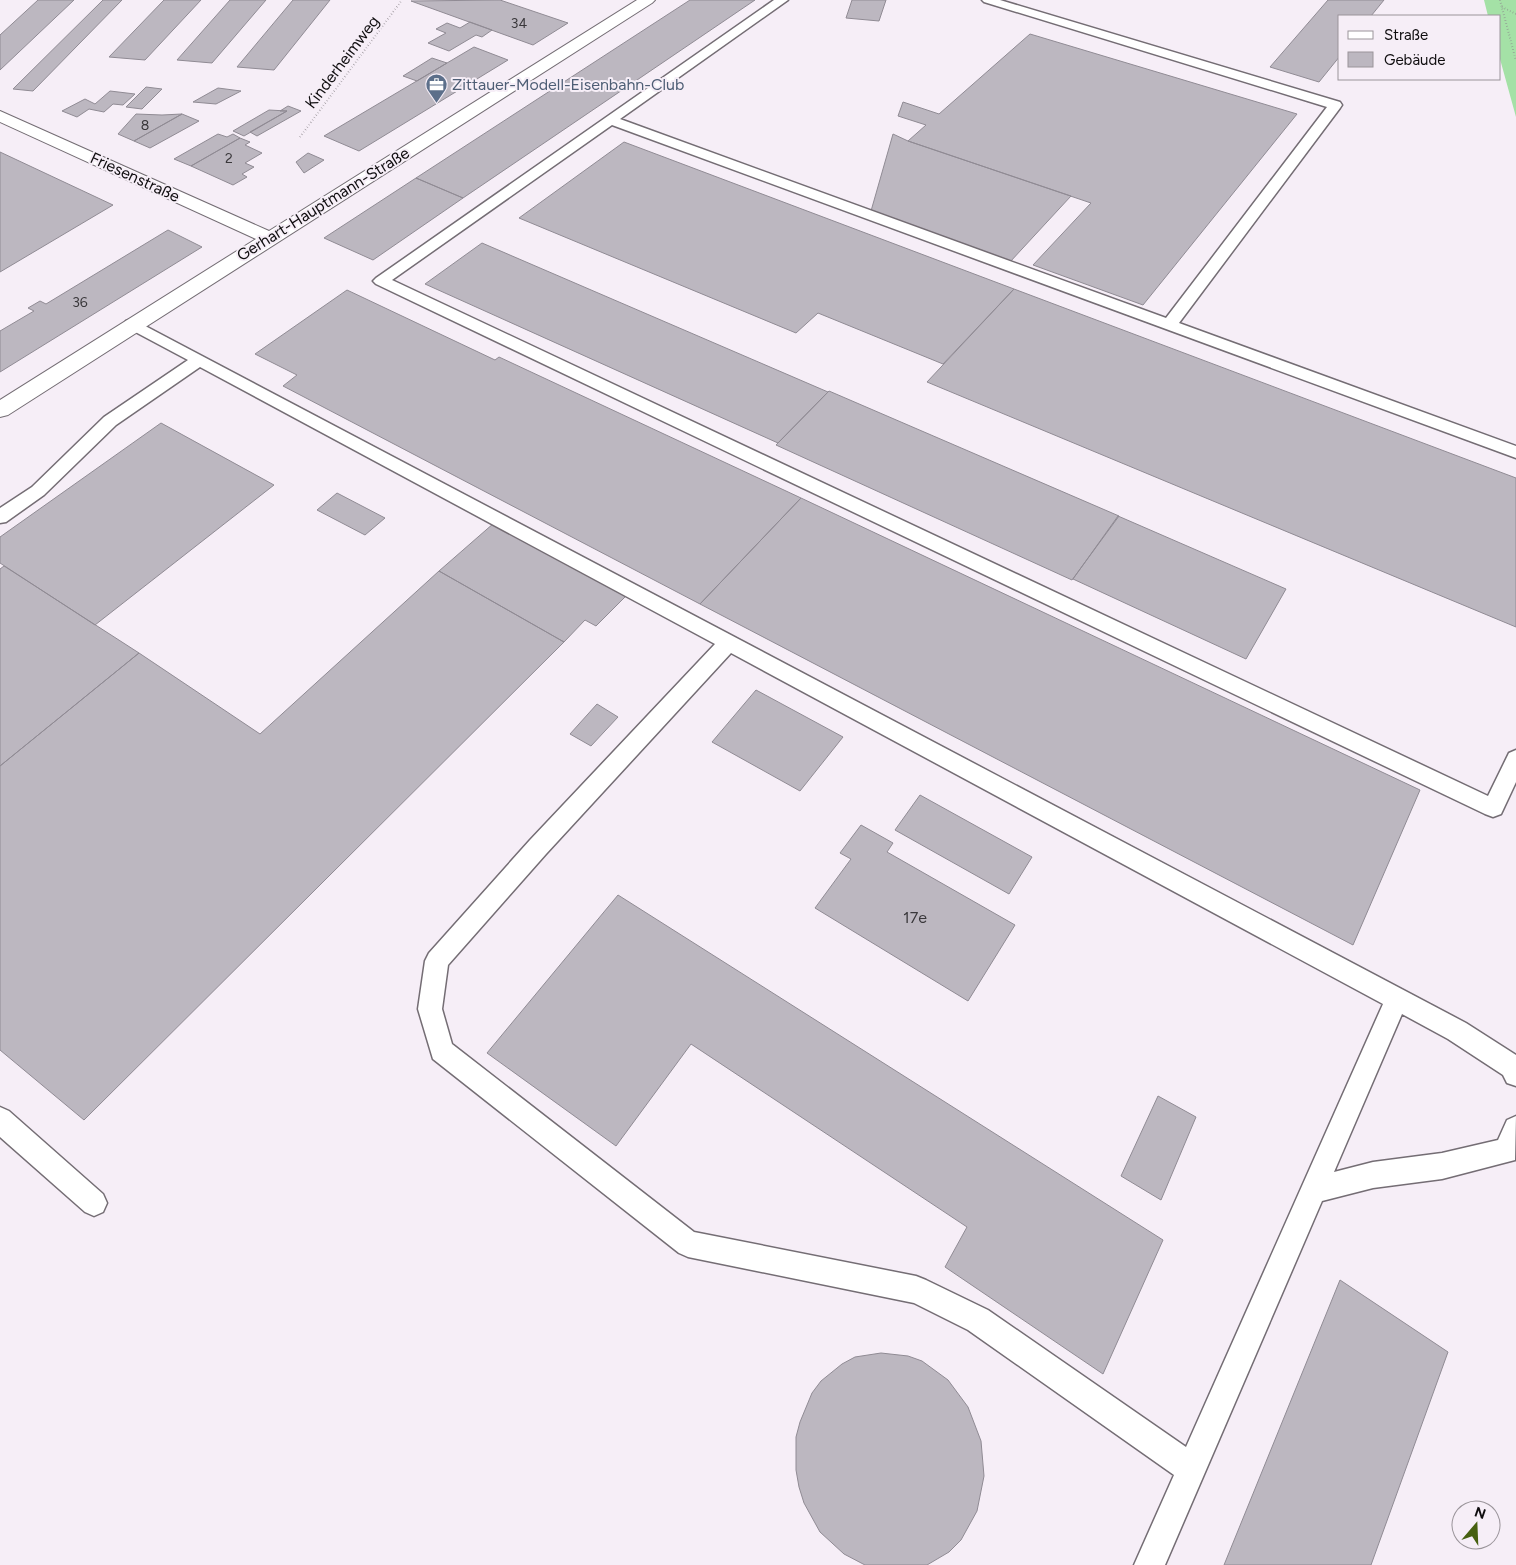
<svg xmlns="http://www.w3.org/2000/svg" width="1516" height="1565" font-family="Figtree,sans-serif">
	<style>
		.green { fill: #a4e1a6 }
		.building { fill: #bcb7c0; stroke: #908b94 }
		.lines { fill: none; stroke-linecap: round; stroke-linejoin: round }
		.service-casing { stroke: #746d74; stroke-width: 3 }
		.minor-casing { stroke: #746d74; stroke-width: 2 }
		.path { stroke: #8b868b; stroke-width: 2; stroke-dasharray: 0.5 2.5; stroke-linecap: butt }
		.service { fill: #fff; fill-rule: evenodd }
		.minor { fill: #fff; fill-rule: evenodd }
		.labels { text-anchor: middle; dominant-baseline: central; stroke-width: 4; stroke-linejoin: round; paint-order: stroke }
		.far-number-label { font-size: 14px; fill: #3a383b }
		.far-street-label { font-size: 16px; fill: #0f0d0f; stroke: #f6eef7 }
		.far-service-label { font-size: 16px; fill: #4e5e75; stroke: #f6eef7; text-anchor: start }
		.number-label { font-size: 16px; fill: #3a383b }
	</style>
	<rect width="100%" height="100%" fill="#f6eef7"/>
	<path class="green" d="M1484,0H1516V117L1500,59V16H1488Z"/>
	<path class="building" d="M38,0H74L0,70V35Z
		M103,0H122L33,91L13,89Z
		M164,0H201L145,60L109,57Z
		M230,0H266L212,63L177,60Z
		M293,0H330L274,70L237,67Z
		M500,0L568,23L533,45L411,1Z
		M690,0H755L463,198L416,178Z
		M852,0H886L879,21L846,18Z
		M1328,0H1384L1371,16H1340V56L1319,82L1270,67Z
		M470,22L492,30L482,37L476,35L449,51L428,43L446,33L436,29L447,23L460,28Z
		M1030,34L1297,114L1143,305L1033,265L1091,203L908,141L926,125L898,116L903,102L939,114Z
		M474,47L508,60L359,151L324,136Z
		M432,58L447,63L417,81L403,76Z
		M146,87L162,89L142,109L126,107Z
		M218,88L241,91L216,104L193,102Z
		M110,91L135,94L123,105L113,104L104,112L89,109L77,117L62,111L85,99L95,104Z
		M288,106L301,111L257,136L250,132L287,111H280Z
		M269,110L287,111L244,136L233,131Z
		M136,114L162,115L182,114L134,141L118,134Z
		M182,114L199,121L150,148L134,141Z
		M218,134L227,137L233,134L240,138L191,166L174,159Z
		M893,134L908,141L1071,196L1010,262L871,211Z
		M240,138L250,142L245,145L262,153L245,163L254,167L242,174L247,177L233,185L191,166Z
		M624,142L1014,289L943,364L818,313L796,333L519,218Z
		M0,152L113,205L0,272Z
		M308,153L324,160L304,173L296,162Z
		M416,178L463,198L373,260L324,238Z
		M168,230L202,247L0,372V331L34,311L28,308L40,301L46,304Z
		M482,243L828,392L778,443L425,284Z
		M1014,289L1516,478V627L927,382Z
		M347,290L495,360L499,357L801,498L700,604L283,386L297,375L255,354Z
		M829,391L1119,516L1072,580L776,445Z
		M161,423L274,485L95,625L0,563V537Z
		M337,493L385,518L365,535L317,510Z
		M801,498L1420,790L1353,945L700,604Z
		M1118,516L1286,589L1246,659L1073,579Z
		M494,523L627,595L596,626L585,620L564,642L439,571Z
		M4,566L139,653L0,766V569Z
		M439,571L564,642L84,1120L0,1050V766L139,653L260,734Z
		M756,690L843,737L800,791L712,742Z
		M597,704L618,717L591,746L570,734Z
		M920,795L1032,857L1009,894L895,830Z
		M861,825L893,843L887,852L1015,925L968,1001L815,908L851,859L840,853Z
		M618,895L1163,1240L1103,1374L945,1267L967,1227L691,1044L616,1146L487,1053Z
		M1158,1096L1196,1117L1161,1200L1121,1176Z
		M1340,1280L1448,1352L1371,1565H1224Z
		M881,1353L908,1356L922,1361L948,1380L968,1407L981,1441L984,1476L977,1511L961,1540L949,1552L927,1565H865L844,1554L820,1532L804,1503L799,1487L796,1470V1437L800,1422L812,1393L821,1381L842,1364L855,1357Z"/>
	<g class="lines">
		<defs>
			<path id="service" d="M774,0H788L620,119L1166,318L1327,107L984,2L982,0H1000L1340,102L1342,105L1340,108L1179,323L1516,446V458L612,125L392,280L1488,796L1509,753L1516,750V782L1501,814L1493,817L1485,814L376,284L373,281L376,278Z
				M132,319L1466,1023L1516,1055V1086L1507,1083L1503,1075L1448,1039L1402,1014L1334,1172L1373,1162L1442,1153L1498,1140L1507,1120L1516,1116L1515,1160L1442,1179L1373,1188L1322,1201L1165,1565H1134L1174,1475L968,1330L914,1303L688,1257L679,1253L433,1059L418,1009L425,961L429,953L530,840L715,644L200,367L116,425L44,495L6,522L0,523V508L32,487L104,417L188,360L126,327L124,324L126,321ZM731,653L1383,1004L1186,1447L988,1310L926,1280L916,1276L694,1232L452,1044L442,1009L448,965L546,854Z
				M0,1107L9,1111L103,1194L107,1203L103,1212L94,1216L85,1212L0,1137Z"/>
			<path id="minor" d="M637,0H655L652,3L8,415L0,417V400L256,239L0,122V111L269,231Z"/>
		</defs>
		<use href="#service" class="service-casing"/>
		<use href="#minor" class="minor-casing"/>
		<path class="path" d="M1500,0L1516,61
			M1502,7L1516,14
			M300,137L402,0"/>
		<use href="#service" class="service"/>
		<use href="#minor" class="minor"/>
	</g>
	<defs>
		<symbol id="office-pin" viewBox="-11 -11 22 30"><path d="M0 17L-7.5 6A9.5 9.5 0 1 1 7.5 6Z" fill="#5c6f8a" stroke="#f6eef7"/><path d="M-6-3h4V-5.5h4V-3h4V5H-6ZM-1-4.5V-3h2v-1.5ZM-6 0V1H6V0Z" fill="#fff"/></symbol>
	</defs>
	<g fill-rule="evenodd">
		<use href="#office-pin" x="424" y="72" width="25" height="34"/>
	</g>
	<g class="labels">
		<g class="far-number-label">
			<text x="519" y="23">34</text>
			<text x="145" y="125">8</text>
			<text x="229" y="158">2</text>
			<text x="80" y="302">36</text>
		</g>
		<g class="far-street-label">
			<text transform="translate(342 62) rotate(-53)">Kinderheimweg</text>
			<text transform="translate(135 177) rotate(25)">Friesenstraße</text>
			<text transform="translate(323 204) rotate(-32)">Gerhart-Hauptmann-Straße</text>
		</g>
		<g class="far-service-label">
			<text x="452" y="84">Zittauer-Modell-Eisenbahn-Club</text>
		</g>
		<g class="number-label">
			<text x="915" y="917">17e</text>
		</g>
	</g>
	<rect x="1338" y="15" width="162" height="65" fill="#f6eef7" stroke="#9a949a"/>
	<rect x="1348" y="31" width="25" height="8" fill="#ffffff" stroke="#9a949a"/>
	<text x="1384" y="40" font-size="15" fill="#0f0d0f">Straße</text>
	<rect x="1348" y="52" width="25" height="15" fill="#bcb7c0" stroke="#9a949a"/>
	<text x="1384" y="65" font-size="15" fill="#0f0d0f">Gebäude</text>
	<g transform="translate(1476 1525) rotate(19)"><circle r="24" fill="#f6eef7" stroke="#9a949a"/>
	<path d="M0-4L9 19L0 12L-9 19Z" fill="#476111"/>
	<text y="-8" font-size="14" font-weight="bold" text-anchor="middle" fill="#0f0d0f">N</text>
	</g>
</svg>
